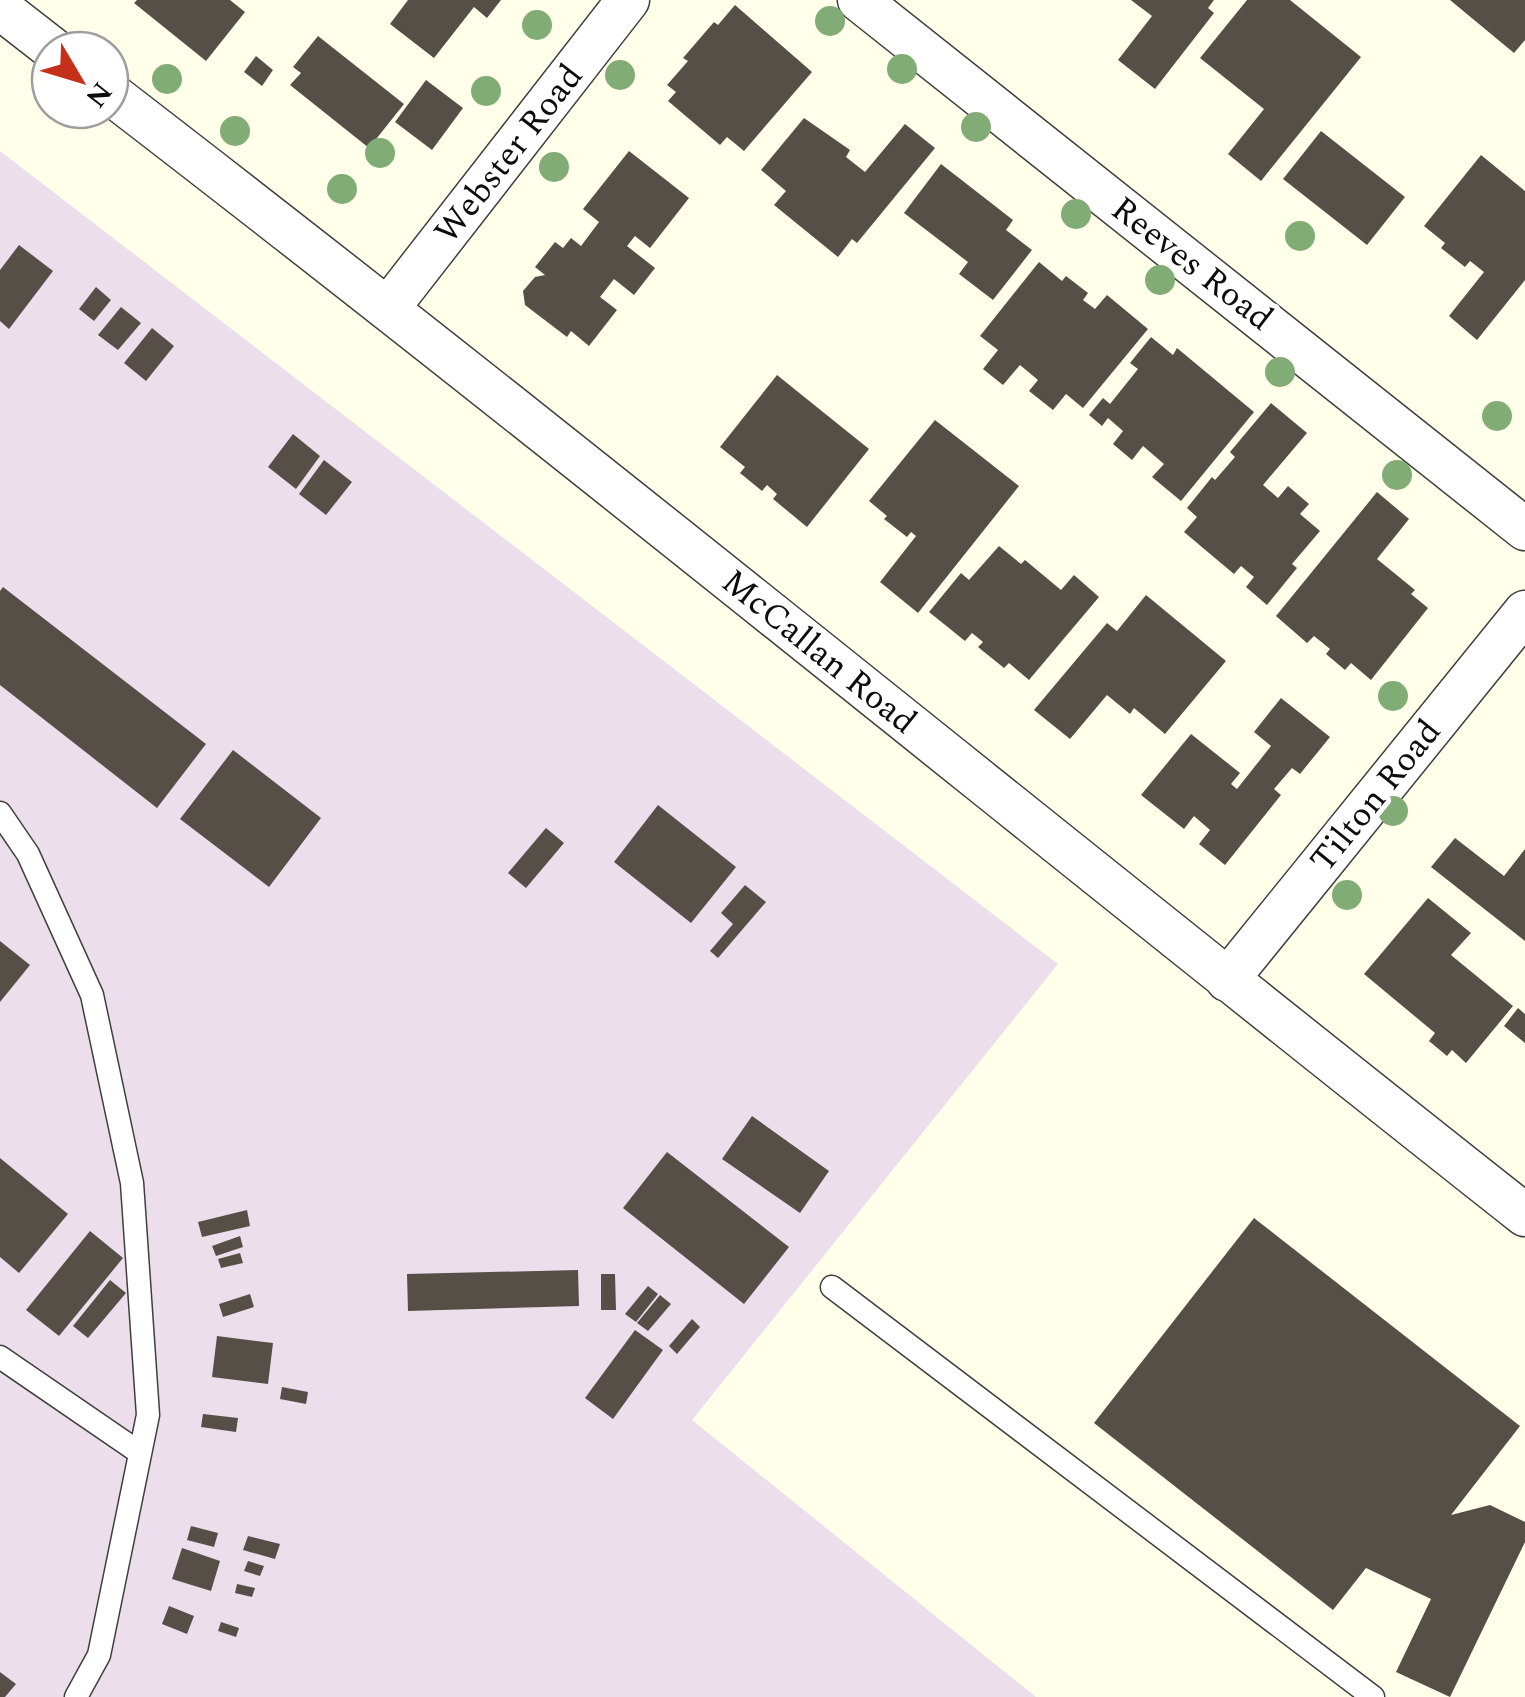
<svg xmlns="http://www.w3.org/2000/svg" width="1525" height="1697" font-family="Spectral,serif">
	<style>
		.industrial { fill: #ecdfeb }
		.building { fill: #554f47 }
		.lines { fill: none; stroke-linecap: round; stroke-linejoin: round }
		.lane-casing { stroke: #3f3f3f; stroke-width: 25 }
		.street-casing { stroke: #3f3f3f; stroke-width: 45 }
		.lane { stroke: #fff; stroke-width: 22 }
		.street { stroke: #fff; stroke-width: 42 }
		.tree { fill: #81ac76 }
		.labels { text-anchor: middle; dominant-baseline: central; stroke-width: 10; stroke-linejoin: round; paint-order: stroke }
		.street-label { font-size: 35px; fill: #0c0c0c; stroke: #fff }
	</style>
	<rect width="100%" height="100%" fill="#ffffea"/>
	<path class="industrial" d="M0,151L1058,964L692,1420L1036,1697H0Z"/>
	<path class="building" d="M137,0H230L245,12L206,61L134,3Z
		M408,0H501L487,18L474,7L434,58L390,24Z
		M1131,0H1214L1208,8L1214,13L1155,89L1118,60L1152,16Z
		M1247,0H1290L1361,57L1261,181L1228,154L1264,109L1200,58Z
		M1450,0H1525V40L1514,53Z
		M735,5L812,72L744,151L727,137L720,145L668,101L676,92L667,85L688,61L683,58L714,22L718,25Z
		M318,36L404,104L369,148L290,85L301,73L293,67Z
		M256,56L273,70L262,86L244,72Z
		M426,80L463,108L432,150L395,122Z
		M804,118L850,150L846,157L865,172L905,124L935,148L857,243L852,239L838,257L774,205L786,191L761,170Z
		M1321,131L1405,197L1367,245L1283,179Z
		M629,151L689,198L650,248L635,236L627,246L655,268L634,295L614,279L600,297L617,310L589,346L571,331L567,337L525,305L523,291L535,277L545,275L535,267L555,242L563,248L571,238L581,246L599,222L583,209Z
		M1481,155L1525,191V280L1477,340L1449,316L1484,272L1470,261L1465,267L1441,248L1445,243L1424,226Z
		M941,164L1013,220L1006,230L1032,250L993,300L959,274L968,262L904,213Z
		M19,245L53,271L9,329L0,321V270Z
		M1039,262L1062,281L1066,276L1088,293L1083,300L1095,309L1107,295L1148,329L1083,408L1066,394L1053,410L1029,391L1038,380L1020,365L1003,385L983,369L998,350L980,336Z
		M96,287L111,300L94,321L79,309Z
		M121,307L141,323L118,350L98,335Z
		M152,328L174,346L146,381L124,363Z
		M1151,337L1173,355L1177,348L1254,412L1181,501L1152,477L1164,464L1143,446L1132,460L1113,444L1123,431L1108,418L1102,426L1089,415L1103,398L1110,404L1138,369L1130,363Z
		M777,375L869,449L807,527L773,499L777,494L767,485L762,491L740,473L745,467L720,447Z
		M1271,403L1307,433L1263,485L1278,498L1288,486L1309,504L1300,514L1320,531L1292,564L1297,568L1267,605L1246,587L1254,577L1241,566L1234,574L1184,532L1197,517L1187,508L1212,477L1215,480L1235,457L1230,452Z
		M935,420L1019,486L918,613L880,582L916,536L911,532L907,537L884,519L887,516L869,501Z
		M293,434L320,456L296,489L268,467Z
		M324,460L352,482L326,515L299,494Z
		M1377,492L1409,519L1377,559L1415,590L1411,594L1428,608L1371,680L1351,663L1345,670L1326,654L1330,649L1314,636L1307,643L1276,616Z
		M999,546L1021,564L1025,560L1061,590L1074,575L1099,597L1029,680L1009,663L1004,668L978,647L983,642L972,633L965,641L929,612L961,573L969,580Z
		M3,587L206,744L157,808L0,685V591Z
		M1146,595L1226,661L1165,734L1134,708L1130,714L1107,695L1070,739L1034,710L1107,623L1117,631Z
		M1281,698L1330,737L1300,774L1292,768L1274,789L1281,795L1225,865L1199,844L1210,830L1194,816L1184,829L1141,795L1191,734L1240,773L1231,784L1237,789L1271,746L1254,732Z
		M233,750L321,818L269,887L180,819Z
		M658,805L736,867L691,923L614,862Z
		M546,828L564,843L526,888L508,873Z
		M1455,838L1504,876L1525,849V941L1431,867Z
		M745,885L766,902L718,958L710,951L733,924L721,913Z
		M1428,898L1471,933L1451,955L1513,1006L1466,1063L1452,1050L1447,1056L1429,1041L1435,1033L1364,974Z
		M0,941L30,965L0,1002Z
		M1518,1008L1525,1014V1043L1504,1026Z
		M752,1116L829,1171L800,1213L722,1159Z
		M667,1152L789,1247L744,1304L623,1208Z
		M0,1158L68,1214L19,1273L0,1257Z
		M247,1210L250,1226L202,1237L198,1222Z
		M1254,1218L1520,1426L1451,1515L1490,1505L1525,1522V1542L1450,1697L1396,1672L1431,1599L1366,1568L1333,1610L1094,1423Z
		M90,1231L123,1258L59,1336L26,1310Z
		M240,1236L243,1247L216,1256L212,1246Z
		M240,1253L243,1263L221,1268L218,1259Z
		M578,1270L579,1306L408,1311L407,1274Z
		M601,1274H615L616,1310H601Z
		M110,1280L126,1293L88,1338L73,1326Z
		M648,1286L658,1294L636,1322L625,1314Z
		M250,1294L254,1307L223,1317L219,1304Z
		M660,1295L671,1304L648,1331L637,1323Z
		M692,1319L700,1327L677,1354L669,1346Z
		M635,1330L663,1350L613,1419L585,1398Z
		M217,1336L273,1343L268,1384L212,1377Z
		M282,1387L308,1392L306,1404L280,1399Z
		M203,1414L238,1418L236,1432L201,1427Z
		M191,1526L218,1533L214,1547L187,1540Z
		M248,1536L280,1544L275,1559L243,1550Z
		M182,1548L220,1561L211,1591L172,1579Z
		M248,1561L264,1566L260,1576L244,1571Z
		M237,1584L255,1588L252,1597L235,1593Z
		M169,1606L194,1616L187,1634L162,1624Z
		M221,1622L239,1628L236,1637L218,1631Z
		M0,1672L16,1684L5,1697H0Z"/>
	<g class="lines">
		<defs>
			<path id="lane" d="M0,813L28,854L92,995L132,1183L148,1415L99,1655L76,1697
				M832,1287L1373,1697
				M0,1357L140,1453"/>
			<path id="street" d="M859,0L1525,529
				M0,8L54,50
				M110,93C587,460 1052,842 1525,1215
				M389,307L628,0
				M1227,980L1525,612"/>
		</defs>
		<use href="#lane" class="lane-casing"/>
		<use href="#street" class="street-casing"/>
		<use href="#lane" class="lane"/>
		<use href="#street" class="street"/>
	</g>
	<g class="tree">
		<circle cx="830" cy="21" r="15"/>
		<circle cx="537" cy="25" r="15"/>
		<circle cx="902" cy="69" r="15"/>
		<circle cx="620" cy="75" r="15"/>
		<circle cx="167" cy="79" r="15"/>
		<circle cx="486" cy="91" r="15"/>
		<circle cx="976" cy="127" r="15"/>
		<circle cx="235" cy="131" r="15"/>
		<circle cx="380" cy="153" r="15"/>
		<circle cx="554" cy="167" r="15"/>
		<circle cx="342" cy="189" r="15"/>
		<circle cx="1076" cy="214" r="15"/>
		<circle cx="1300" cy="236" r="15"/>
		<circle cx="1160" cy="280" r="15"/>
		<circle cx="1280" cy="372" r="15"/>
		<circle cx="1497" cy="416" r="15"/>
		<circle cx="1397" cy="475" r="15"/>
		<circle cx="1393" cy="696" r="15"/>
		<circle cx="1393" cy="811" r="15"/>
		<circle cx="1347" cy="895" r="15"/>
	</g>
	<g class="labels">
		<g class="street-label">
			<text transform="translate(509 154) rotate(-52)">Webster Road</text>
			<text transform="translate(1192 264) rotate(38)">Reeves Road</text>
			<text transform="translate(819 652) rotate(39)">McCallan Road</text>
			<text transform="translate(1376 796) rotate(-51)">Tilton Road</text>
		</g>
	</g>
	<g transform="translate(80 80) rotate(128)"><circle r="48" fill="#ffffff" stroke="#9e9e9e" stroke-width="2.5"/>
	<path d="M0-8L18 38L0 25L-18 38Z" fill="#c62f19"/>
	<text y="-15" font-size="28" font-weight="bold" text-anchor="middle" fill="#0c0c0c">N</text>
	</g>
</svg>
